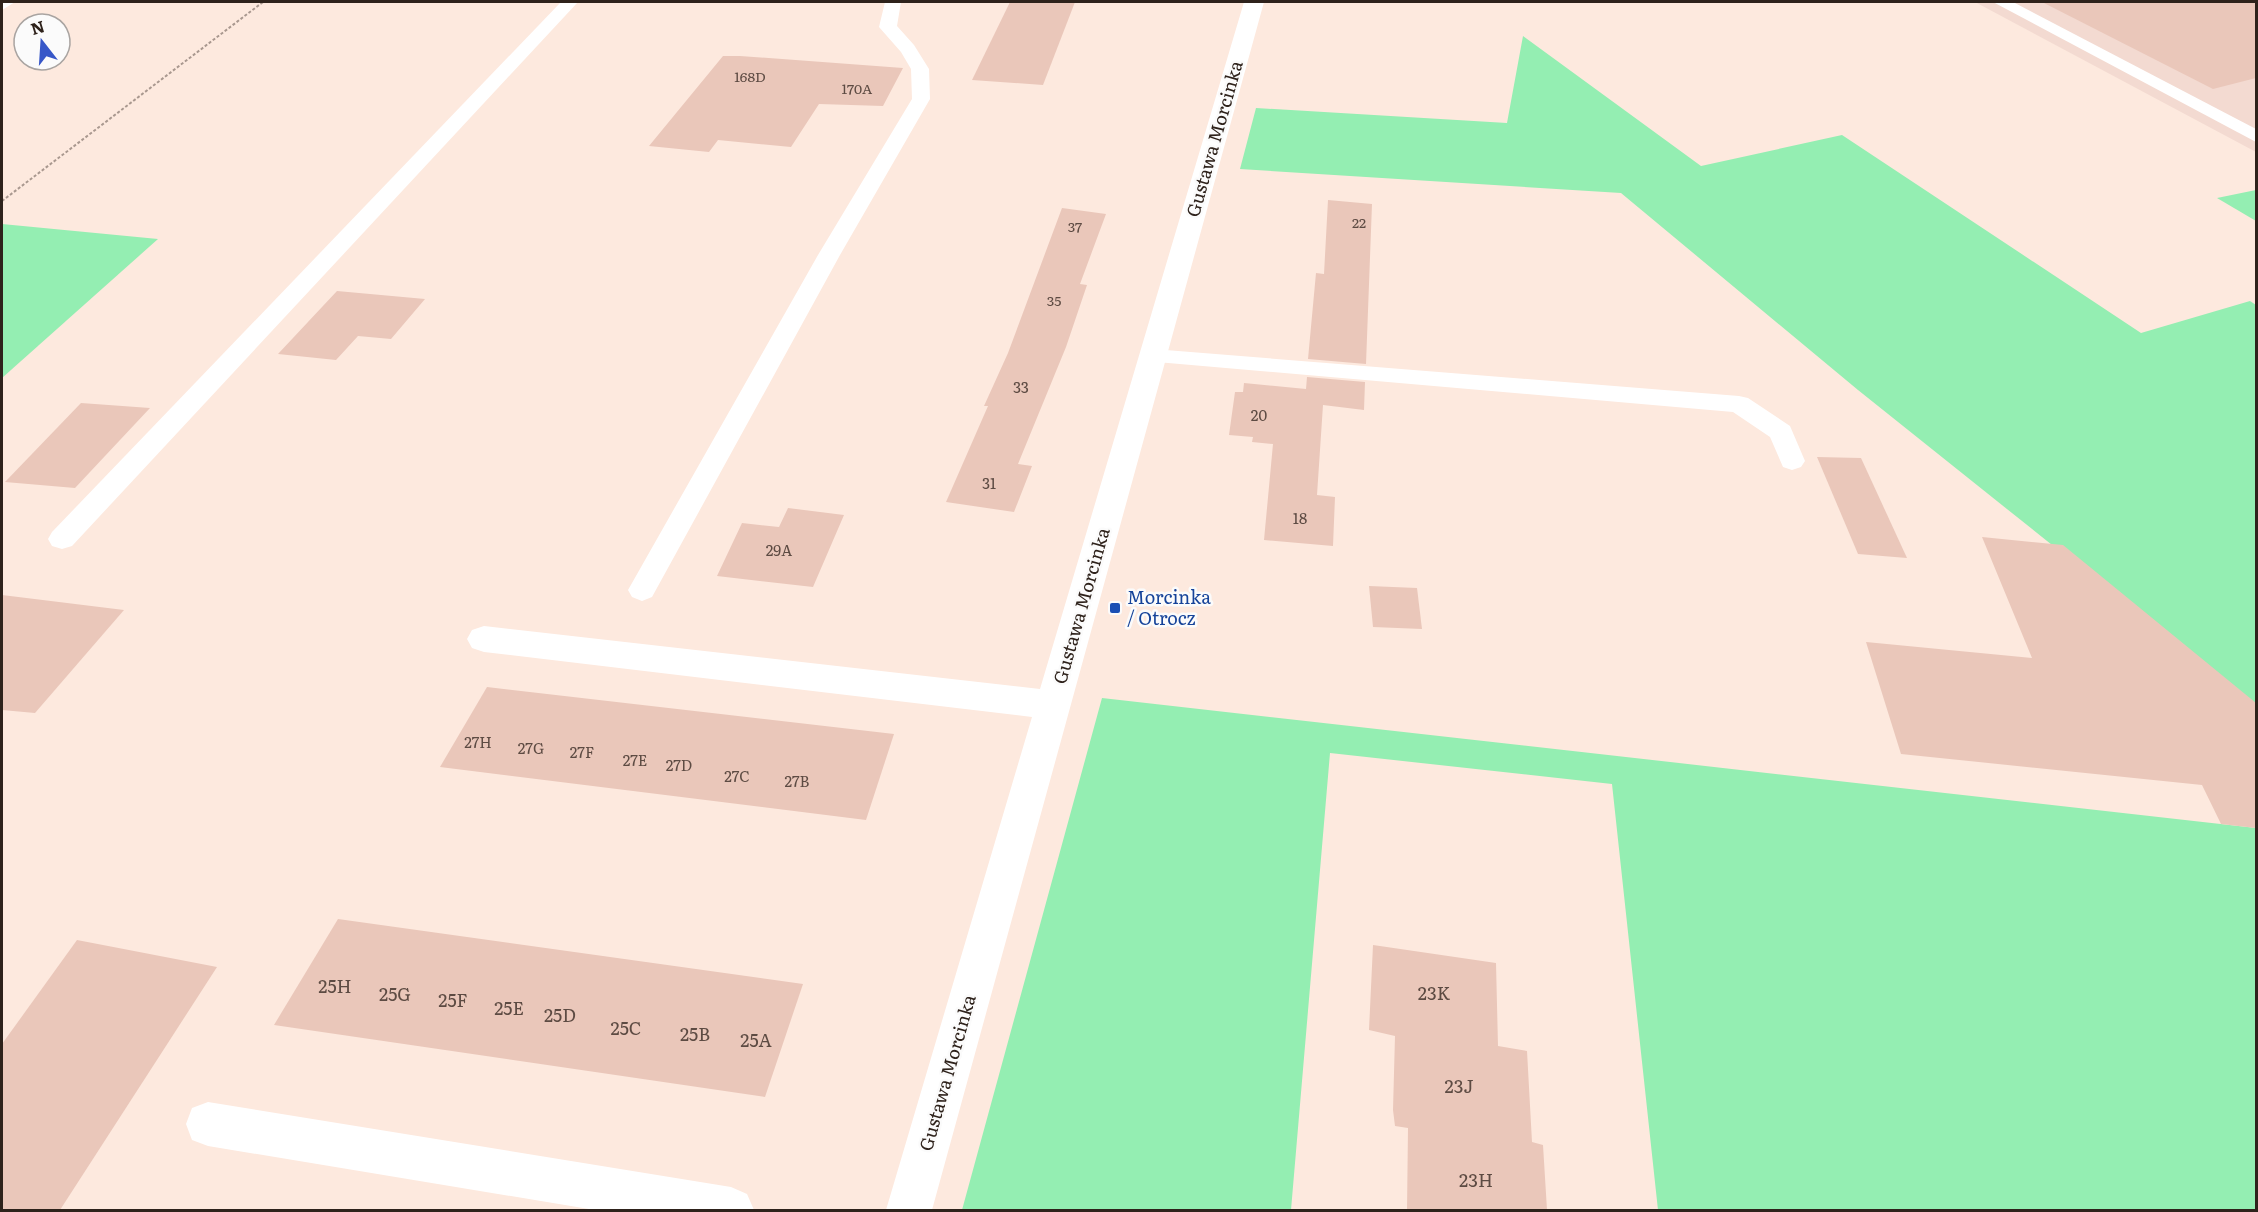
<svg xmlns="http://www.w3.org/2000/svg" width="2258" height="1212" viewBox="0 0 2258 1212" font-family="Literata,serif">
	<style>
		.industrial { fill: #f3dad1 }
		.green { fill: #94eeb2 }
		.building { fill: #eac7ba }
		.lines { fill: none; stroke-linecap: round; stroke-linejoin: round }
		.path { stroke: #a9988f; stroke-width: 2; stroke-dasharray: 3 2; stroke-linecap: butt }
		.service { fill: #fff; fill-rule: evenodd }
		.minor { fill: #fff; fill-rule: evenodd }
		.transit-dot { fill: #1a4fb4; stroke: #fbfbfb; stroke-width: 2 }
		.labels { text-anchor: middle; stroke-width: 5; stroke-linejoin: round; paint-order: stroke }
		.far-number-label { font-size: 14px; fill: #5d4b43 }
		.number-label { font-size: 15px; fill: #5d4b43 }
		.street-label { font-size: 18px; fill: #2e221b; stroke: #fbfbfb }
		.transit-label { font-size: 18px; fill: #164399; stroke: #fbfbfb; text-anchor: start }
		.near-number-label { font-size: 18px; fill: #5d4b43 }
	</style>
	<rect width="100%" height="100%" fill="#fde9de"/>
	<polygon class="industrial" points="1975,2 2116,2 2256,72 2256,152"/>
	<g class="green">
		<polygon points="1523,36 1701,166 1842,135 2141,333 2250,301 2256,305 2256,708 1858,390 1621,193 1240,169 1256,108 1507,123"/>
		<polygon points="2256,190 2256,221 2217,198"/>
		<polygon points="2,224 158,239 2,378"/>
		<polygon points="1102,698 2256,828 2256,1210 1658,1210 1612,784 1330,753 1291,1210 962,1210"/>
	</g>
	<g class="building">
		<polygon points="1010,2 1075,2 1043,85 972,80"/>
		<polygon points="2042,2 2256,2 2256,78 2213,89"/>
		<polygon points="723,56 740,56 903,68 883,106 819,104 791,147 718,140 709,152 649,146"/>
		<polygon points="1328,200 1372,204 1366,364 1308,359 1316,273 1324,274"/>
		<polygon points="1062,208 1106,214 1080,284 1087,285 1066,347 1018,464 1032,466 1014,512 946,502 988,406 984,406 1008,353"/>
		<polygon points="337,291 425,299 391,339 358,336 336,360 278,354"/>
		<polygon points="1307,377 1365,382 1364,410 1323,405 1317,495 1335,497 1333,546 1264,540 1273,444 1252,442 1253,437 1229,435 1235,392 1243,392 1244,383 1306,389"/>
		<polygon points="81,403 150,408 75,488 5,482"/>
		<polygon points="1817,457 1861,458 1907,558 1858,554"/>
		<polygon points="788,508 844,515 813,587 717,576 742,523 779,527"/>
		<polygon points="1982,537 2063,545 2256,703 2256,828 2221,824 2202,785 1901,754 1866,642 2032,658"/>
		<polygon points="1369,586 1417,588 1422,629 1373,627"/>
		<polygon points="2,595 124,610 35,713 2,710"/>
		<polygon points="487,687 894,734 866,820 440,767"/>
		<polygon points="338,919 803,984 765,1097 274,1025"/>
		<polygon points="77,940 217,967 60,1210 2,1210 2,1044"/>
		<polygon points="1373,945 1496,963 1498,1046 1527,1051 1532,1142 1543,1145 1547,1210 1407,1210 1408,1128 1395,1126 1393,1110 1395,1036 1369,1030"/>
	</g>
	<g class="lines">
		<polyline class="path" points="2,201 263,2"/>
		<g class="service">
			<polygon points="2,2 15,2 2,10"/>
			<polygon points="561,2 578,2 72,546 62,549 52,546 48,539 52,532"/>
			<polygon points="885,2 901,2 897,26 914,45 929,69 930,99 840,255 652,597 642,601 632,597 628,590 632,583 818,255 912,99 911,69 901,52 879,27"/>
			<polygon points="1993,2 2013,2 2256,129 2256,142"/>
			<polygon points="1153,349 1739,396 1748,398 1790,426 1805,461 1801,467 1792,470 1783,467 1770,437 1733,412 1145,361 1141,356 1145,351"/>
		</g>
		<g class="minor">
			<polygon points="1244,2 1264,2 932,1210 886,1210 1032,717 484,652 472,648 467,639 472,630 484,626 1040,689"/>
			<polygon points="208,1102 731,1187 747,1194 754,1210 595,1210 208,1146 192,1140 186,1124 192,1108"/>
		</g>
	</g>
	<rect class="transit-dot" x="1109" y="602" width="12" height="12" rx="3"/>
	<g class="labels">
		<g class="far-number-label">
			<text x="750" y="82">168D</text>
			<text x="857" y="94">170A</text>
			<text x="1359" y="228">22</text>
			<text x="1075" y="232">37</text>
			<text x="1054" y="306">35</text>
		</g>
		<g class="number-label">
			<text x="1021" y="393">33</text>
			<text x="1259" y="421">20</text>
			<text x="989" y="489">31</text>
			<text x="1300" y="524">18</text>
			<text x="779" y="556">29A</text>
			<text x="478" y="748">27H</text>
			<text x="531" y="754">27G</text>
			<text x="582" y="758">27F</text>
			<text x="635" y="766">27E</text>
			<text x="679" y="771">27D</text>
			<text x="737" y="782">27C</text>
			<text x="797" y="787">27B</text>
		</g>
		<g class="street-label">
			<text transform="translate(1215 139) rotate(-74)" y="6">Gustawa Morcinka</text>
			<text transform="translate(1082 606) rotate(-74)" y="6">Gustawa Morcinka</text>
			<text transform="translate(948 1073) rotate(-74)" y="6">Gustawa Morcinka</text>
		</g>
		<g class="transit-label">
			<text x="1127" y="604">Morcinka<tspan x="1127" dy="21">/ Otrocz</tspan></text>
		</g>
		<g class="near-number-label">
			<text x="335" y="993">25H</text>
			<text x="1434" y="1000">23K</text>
			<text x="395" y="1001">25G</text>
			<text x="453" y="1007">25F</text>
			<text x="509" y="1015">25E</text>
			<text x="560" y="1022">25D</text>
			<text x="626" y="1035">25C</text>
			<text x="695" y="1041">25B</text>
			<text x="756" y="1047">25A</text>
			<text x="1459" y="1093">23J</text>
			<text x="1476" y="1187">23H</text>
		</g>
	</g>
	<rect width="2258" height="1212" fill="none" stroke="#2e221b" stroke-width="6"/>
	<g transform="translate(42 42) rotate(343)"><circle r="28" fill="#fbfbfb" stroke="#a9a4a1" stroke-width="1.5"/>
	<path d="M0-4.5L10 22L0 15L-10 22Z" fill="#3757c8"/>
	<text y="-9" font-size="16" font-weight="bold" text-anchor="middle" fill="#2e221b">N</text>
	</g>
</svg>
